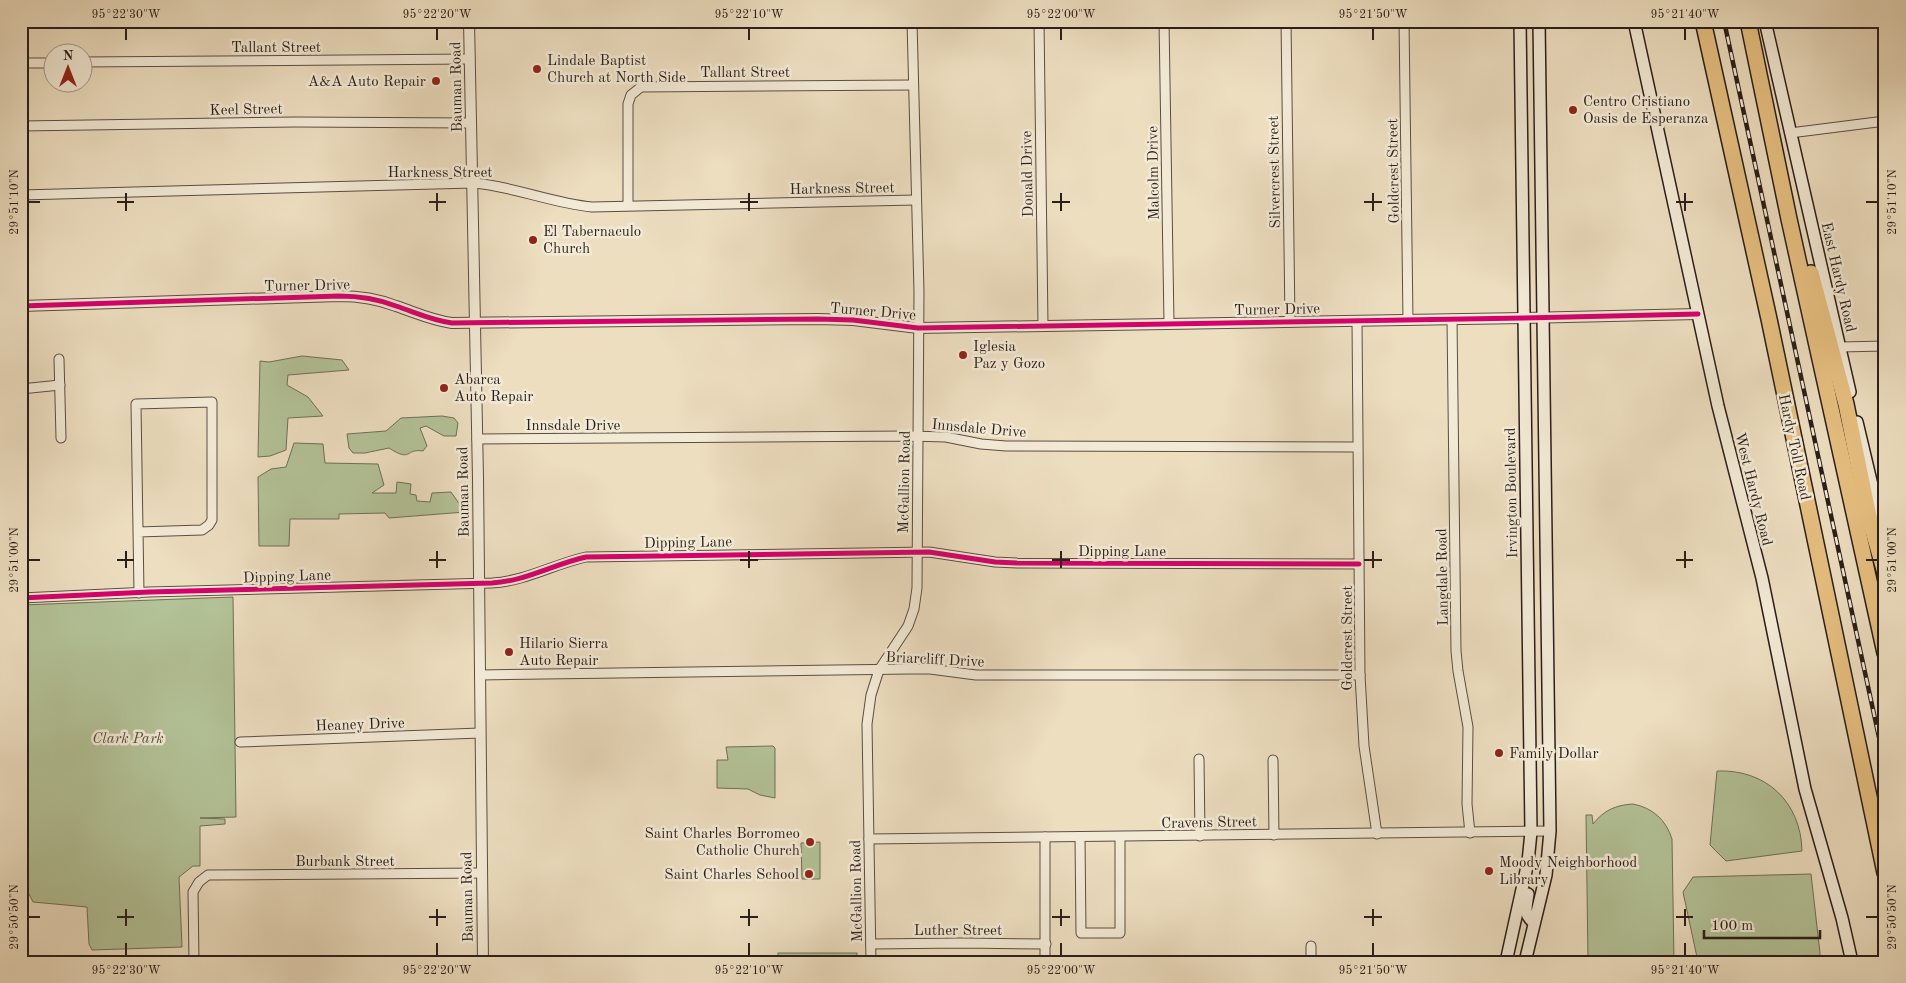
<svg xmlns="http://www.w3.org/2000/svg" width="1906" height="983" viewBox="0 0 1906 983" font-family="'Old Standard TT',serif">
	<style>
		.green { fill: #b3c297; stroke: #6e7058 }
		.lines { fill: none; stroke-linecap: round; stroke-linejoin: round }
		.minor-casing { stroke: #5b4e44; stroke-width: 11 }
		.tertiary-casing { stroke: #5b4e44; stroke-width: 12 }
		.secondary-casing { stroke: #2a1e1a; stroke-width: 14 }
		.motorway-casing { stroke: #2a1e1a; stroke-width: 18 }
		.minor { stroke: #f3ead6; stroke-width: 9 }
		.tertiary { stroke: #f3ead6; stroke-width: 10 }
		.secondary { stroke: #f3ead6; stroke-width: 11 }
		.motorway { stroke: #e6bf80; stroke-width: 15 }
		.rail-casing { stroke: #2a1e1a; stroke-width: 4.5 }
		.rail { stroke: #f3ead6; stroke-width: 2.5; stroke-dasharray: 8; stroke-linecap: butt }
		.cycleway-casing { stroke: #f3ead6; stroke-width: 8 }
		.cycleway { stroke: #d6006c; stroke-width: 5 }
		.ticks { fill: none; stroke: #2a1e1a; stroke-width: 2 }
		.poi-dot { fill: #8f2418; stroke: #f3ead6; stroke-width: 2 }
		.labels { text-anchor: middle; stroke-width: 5; stroke-linejoin: round; paint-order: stroke }
		.street-label { font-size: 15px; fill: #2a1e1a; stroke: #f3ead6 }
		.poi-label { font-size: 15px; fill: #2a1e1a; stroke: #f3ead6; text-anchor: start }
		.park-label { font-size: 15px; font-style: italic; fill: #534f40; stroke: #f3ead6 }
		.neatline { fill: none; stroke: #2a1e1a; stroke-width: 2 }
		.ticks-label { font-size: 12px; text-anchor: middle; fill: #2a1e1a }
	</style>
	<rect width="100%" height="100%" fill="#eddec0"/>
	<filter id="stains"><feTurbulence type="fractalNoise" baseFrequency=".004" numOctaves="4"/><feColorMatrix values="0 0 0 0 .2 0 0 0 0 .09 0 0 0 0 .02 0 0 0 .5 -.17"/></filter>
	<radialGradient id="worn" r=".72"><stop offset=".6" stop-color="#630" stop-opacity="0"/><stop offset="1" stop-color="#630" stop-opacity=".3"/></radialGradient>
	<g class="green">
		<polygon points="302,356 342,360 349,370 288,375 287,385 308,397 323,416 288,418 286,450 270,456 258,457 260,361 269,362"/>
		<path d="M442 416 454 418 458 423 456 436H444L426 426 420 428 427 446 423 451C405 448 412 463 389 448L365 453H353L349 448 347 434 386 431 401 418Z"/>
		<polygon points="294,443 323,444 325,463 378,464 384,485 372,493 396,493 397,482 411,484 410,494 416,495 417,501 430,502 432,493 451,492 465,512 389,518 385,513 339,514 339,519 290,519 289,546 259,546 258,477 271,469 286,467"/>
		<polygon points="233,597 236,817 200,818 225,819 225,824 200,826 200,866 193,866 179,877 182,947 92,950 89,944 87,907 33,902 27,890 21,886 21,605"/>
		<polygon points="773,746 775,748 775,798 760,795 748,789 717,788 717,760 728,760 726,747"/>
		<path d="M1717 771C1766 769 1801 802 1802 851L1726 861 1710 845Z"/>
		<path d="M1633 804C1653 808 1666 820 1672 839L1674 962H1588L1586 815H1592L1593 824C1604 810 1616 805 1633 804Z"/>
		<polygon points="820,842 820,879 802,879 801,843"/>
		<polygon points="1811,874 1820,953 1819,962 1698,962 1683,892 1693,877"/>
		<rect x="778" y="953" width="79" height="9"/>
	</g>
	<g class="lines">
		<defs>
			<g id="minor">
				<polyline points="1039,21 1043,326"/>
				<polyline points="1164,21 1169,323"/>
				<polyline points="1286,21 1290,322"/>
				<polyline points="1404,21 1408,320"/>
				<polyline points="82,62 470,59"/>
				<polyline points="21,63 52,63"/>
				<polyline points="21,126 296,122 471,123"/>
				<polyline points="1790,133 1885,121"/>
				<path d="M21 195 473 183C513 186 551 203 592 207L916 200"/>
				<polyline points="628,205 628,104 631,95 641,87 913,85"/>
				<polyline points="1452,319 1456,651 1458,671 1468,727 1467,804 1470,833"/>
				<polyline points="1357,321 1360,675 1364,746 1377,834"/>
				<polyline points="1840,347 1885,346"/>
				<polyline points="59,359 61,438"/>
				<polyline points="21,389 60,385"/>
				<polyline points="477,439 909,436 946,437 981,444 1006,446 1357,447"/>
				<polyline points="138,532 202,530 209,525 212,520 212,402 136,404 139,593"/>
				<path d="M21 598 149 592 492 583C526 581 554 564 586 557L929 552 995 562 1017 563 1359 564"/>
				<polyline points="480,675 910,669 930,669 976,675 1360,675"/>
				<polyline points="240,742 480,733"/>
				<polyline points="1199,759 1200,836"/>
				<polyline points="1273,760 1274,835"/>
				<polyline points="1045,837 1045,962"/>
				<polyline points="1080,837 1081,933 1120,933 1120,837"/>
				<polyline points="869,839 1550,831"/>
				<polyline points="871,944 962,943 1046,944"/>
				<polyline points="194,962 193,892 199,882 208,875 482,873"/>
				<polyline points="871,962 867,724 871,695 879,670 908,626 914,609 917,588 919,292 912,21"/>
				<polyline points="1311,962 1311,946"/>
			</g>
			<g id="tertiary">
				<polyline points="469,21 478,478 483,962"/>
				<path d="M21 306 339 296C359 296 378 299 396 306 417 313 431 320 452 323L818 319 853 320 918 328 1523 318 1698 314"/>
			</g>
			<g id="secondary">
				<polyline points="1634,21 1718,406 1762,578 1805,789 1842,918 1852,962"/>
				<polyline points="1765,21 1850,392"/>
				<polyline points="1857,422 1885,540"/>
				<path d="M1528 894C1526 908 1523 913 1534 923"/>
				<polyline points="1506,962 1528,862 1531,832 1520,21"/>
				<polyline points="1525,962 1546,875 1550,831 1539,21"/>
			</g>
			<g id="motorway">
				<polyline points="1703,21 1769,319 1885,873"/>
				<polyline points="1748,21 1789,219 1885,653"/>
				<polyline points="1811,273 1846,404 1869,517 1885,573"/>
			</g>
		</defs>
		<use href="#minor" class="minor-casing"/>
		<use href="#tertiary" class="tertiary-casing"/>
		<use href="#secondary" class="secondary-casing"/>
		<use href="#motorway" class="motorway-casing"/>
		<use href="#minor" class="minor"/>
		<use href="#tertiary" class="tertiary"/>
		<use href="#secondary" class="secondary"/>
		<use href="#motorway" class="motorway"/>
		<defs>
			<polyline id="rail" points="1724,21 1885,765"/>
		</defs>
		<use href="#rail" class="rail-casing"/>
		<use href="#rail" class="rail"/>
		<defs>
			<g id="cycleway">
				<path d="M21 306 339 296C359 296 378 299 396 306 417 313 431 320 452 323L818 319 853 320 918 328 1523 318 1698 314"/>
				<path d="M21 598 149 592 492 583C526 581 554 564 586 557L929 552 995 562 1017 563 1359 564"/>
			</g>
		</defs>
		<use href="#cycleway" class="cycleway-casing"/>
		<use href="#cycleway" class="cycleway"/>
	</g>
	<path class="ticks" d="M126 28V40M437 28V40M749 28V40M1061 28V40M1373 28V40M1685 28V40M126 193V211M437 193V211M749 193V211M1061 193V211M1373 193V211M1685 193V211M28 202H40M117 202H134M429 202H446M740 202H758M1052 202H1070M1364 202H1382M1676 202H1693M1866 202H1878M126 551V568M437 551V568M749 551V568M1061 551V568M1373 551V568M1685 551V568M28 560H40M117 560H134M429 560H446M740 560H758M1052 560H1070M1364 560H1382M1676 560H1693M1866 560H1878M126 909V926M437 909V926M749 909V926M1061 909V926M1373 909V926M1685 909V926M28 917H40M117 917H134M429 917H446M740 917H758M1052 917H1070M1364 917H1382M1676 917H1693M1866 917H1878M126 943V956M437 943V956M749 943V956M1061 943V956M1373 943V956M1685 943V956"/>
	<g class="poi-dot">
		<circle cx="537" cy="69" r="5"/>
		<circle cx="436" cy="81" r="5"/>
		<circle cx="1573" cy="110" r="5"/>
		<circle cx="533" cy="240" r="5"/>
		<circle cx="963" cy="355" r="5"/>
		<circle cx="444" cy="388" r="5"/>
		<circle cx="509" cy="652" r="5"/>
		<circle cx="1499" cy="753" r="5"/>
		<circle cx="810" cy="842" r="5"/>
		<circle cx="1489" cy="871" r="5"/>
		<circle cx="809" cy="874" r="5"/>
	</g>
	<g class="labels">
		<g class="street-label">
			<text x="276" y="52">Tallant Street</text>
			<text x="745" y="77">Tallant Street</text>
			<text transform="translate(456 87) rotate(-91)" y="5">Bauman Road</text>
			<text transform="translate(246 109) rotate(-1)" y="5">Keel Street</text>
			<text transform="translate(1393 171) rotate(-91)" y="5">Goldcrest Street</text>
			<text x="440" y="177">Harkness Street</text>
			<text transform="translate(1274 172) rotate(-91)" y="5">Silvercrest Street</text>
			<text transform="translate(1153 173) rotate(-91)" y="5">Malcolm Drive</text>
			<text transform="translate(1027 174) rotate(-91)" y="5">Donald Drive</text>
			<text transform="translate(842 188) rotate(-1)" y="5">Harkness Street</text>
			<text transform="translate(1839 277) rotate(77)" y="5">East Hardy Road</text>
			<text transform="translate(307 285) rotate(-1)" y="5">Turner Drive</text>
			<text transform="translate(1277 309) rotate(-1)" y="5">Turner Drive</text>
			<text transform="translate(873 311) rotate(5)" y="5">Turner Drive</text>
			<text x="573" y="430">Innsdale Drive</text>
			<text transform="translate(979 428) rotate(5)" y="5">Innsdale Drive</text>
			<text transform="translate(1795 447) rotate(78)" y="5">Hardy Toll Road</text>
			<text transform="translate(904 482) rotate(-89)" y="5">McGallion Road</text>
			<text transform="translate(1754 489) rotate(76)" y="5">West Hardy Road</text>
			<text transform="translate(463 492) rotate(-91)" y="5">Bauman Road</text>
			<text transform="translate(1511 493) rotate(-91)" y="5">Irvington Boulevard</text>
			<text transform="translate(688 542) rotate(-1)" y="5">Dipping Lane</text>
			<text x="1122" y="556">Dipping Lane</text>
			<text transform="translate(287 576) rotate(-2)" y="5">Dipping Lane</text>
			<text transform="translate(1442 577) rotate(-91)" y="5">Langdale Road</text>
			<text transform="translate(1347 638) rotate(-90)" y="5">Goldcrest Street</text>
			<text transform="translate(935 659) rotate(3)" y="5">Briarcliff Drive</text>
			<text transform="translate(360 724) rotate(-2)" y="5">Heaney Drive</text>
			<text transform="translate(1209 822) rotate(-1)" y="5">Cravens Street</text>
			<text x="345" y="866">Burbank Street</text>
			<text transform="translate(856 891) rotate(-91)" y="5">McGallion Road</text>
			<text transform="translate(467 897) rotate(-91)" y="5">Bauman Road</text>
			<text x="958" y="935">Luther Street</text>
		</g>
		<g class="poi-label">
			<text x="547" y="65">Lindale Baptist<tspan x="547" dy="17">Church at North Side</tspan></text>
			<text x="426" y="86" text-anchor="end">A&amp;A Auto Repair</text>
			<text x="1583" y="106">Centro Cristiano<tspan x="1583" dy="17">Oasis de Esperanza</tspan></text>
			<text x="543" y="236">El Tabernaculo<tspan x="543" dy="17">Church</tspan></text>
			<text x="973" y="351">Iglesia<tspan x="973" dy="17">Paz y Gozo</tspan></text>
			<text x="454" y="384">Abarca<tspan x="454" dy="17">Auto Repair</tspan></text>
			<text x="519" y="648">Hilario Sierra<tspan x="519" dy="17">Auto Repair</tspan></text>
			<text x="1509" y="758">Family Dollar</text>
			<text x="800" y="838" text-anchor="end">Saint Charles Borromeo<tspan x="800" dy="17">Catholic Church</tspan></text>
			<text x="1499" y="867">Moody Neighborhood<tspan x="1499" dy="17">Library</tspan></text>
			<text x="799" y="879" text-anchor="end">Saint Charles School</text>
		</g>
		<g class="park-label">
			<text x="128" y="743">Clark Park</text>
		</g>
	</g>
	<rect width="1906" height="983" fill="none" stroke="#eddec0" stroke-width="55"/>
	<g transform="translate(68 68)"><circle r="24" fill="#f3ead6" stroke="#a3988b"/>
	<path d="M0-4L9 19L0 12L-9 19Z" fill="#8f2418"/>
	<text y="-8" font-size="14" font-weight="bold" text-anchor="middle" fill="#2a1e1a">N</text>
	</g>
	<path d="M1704 930v8h116v-8" fill="none" stroke="#2a1e1a" stroke-width="2.5"/>
	<text x="1711" y="930" font-size="15" fill="#2a1e1a" stroke="#f3ead6" stroke-width="4" paint-order="stroke">100 m</text>
	<rect x="28" y="28" width="1850" height="928" class="neatline"/>
	<g class="ticks-label">
		<text x="126" y="18">95°22'30"W</text>
		<text x="437" y="18">95°22'20"W</text>
		<text x="749" y="18">95°22'10"W</text>
		<text x="1061" y="18">95°22'00"W</text>
		<text x="1373" y="18">95°21'50"W</text>
		<text x="1685" y="18">95°21'40"W</text>
		<text transform="translate(14 202) rotate(-90)" y="4">29°51'10"N</text>
		<text transform="translate(1892 202) rotate(-90)" y="4">29°51'10"N</text>
		<text transform="translate(14 560) rotate(-90)" y="4">29°51'00"N</text>
		<text transform="translate(1892 560) rotate(-90)" y="4">29°51'00"N</text>
		<text transform="translate(14 917) rotate(-90)" y="4">29°50'50"N</text>
		<text transform="translate(1892 917) rotate(-90)" y="4">29°50'50"N</text>
		<text x="126" y="974">95°22'30"W</text>
		<text x="437" y="974">95°22'20"W</text>
		<text x="749" y="974">95°22'10"W</text>
		<text x="1061" y="974">95°22'00"W</text>
		<text x="1373" y="974">95°21'50"W</text>
		<text x="1685" y="974">95°21'40"W</text>
	</g>
	<rect width="100%" height="100%" filter="url(#stains)"/>
	<rect width="100%" height="100%" fill="url(#worn)"/>
</svg>
